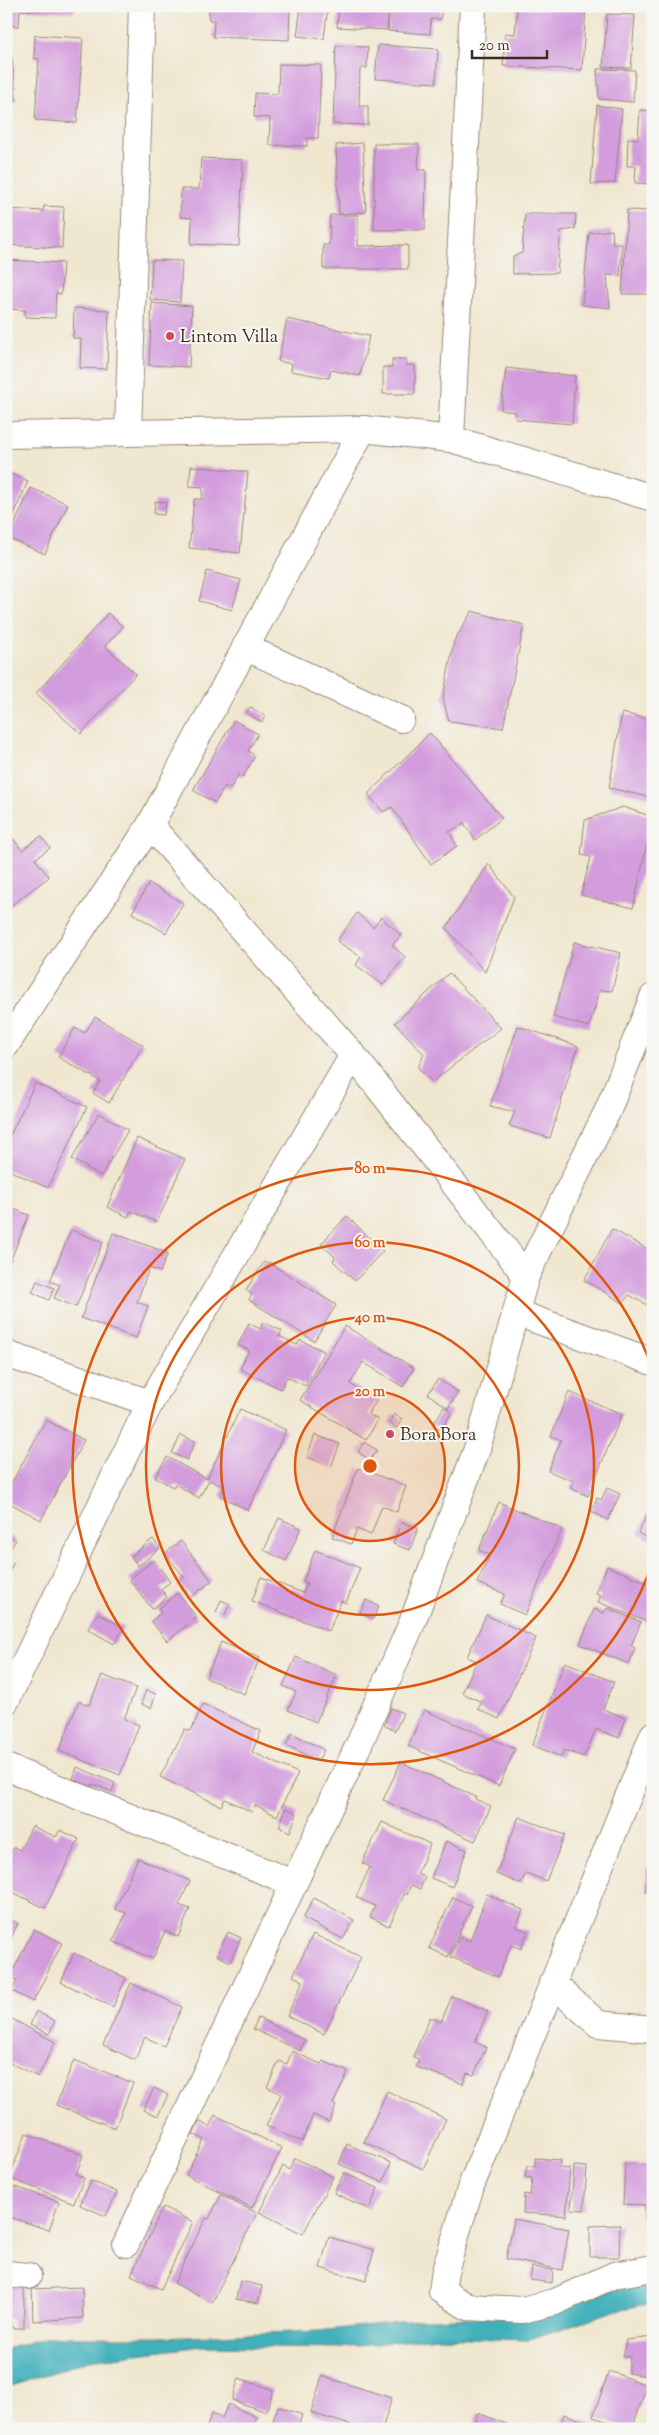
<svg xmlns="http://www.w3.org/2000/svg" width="659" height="2435" viewBox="0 0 659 2435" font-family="'Sorts Mill Goudy',serif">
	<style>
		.water { fill: #40b0bb; stroke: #3e6d6c }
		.building { fill: #d39cdd }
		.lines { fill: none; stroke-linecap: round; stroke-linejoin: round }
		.minor-casing { stroke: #968877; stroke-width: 28 }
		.minor { stroke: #fff; stroke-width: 26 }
		.ring { fill: none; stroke: #df570d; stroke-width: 2.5 }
		.poi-dot { fill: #d1495b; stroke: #f6f6f2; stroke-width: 2 }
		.labels { text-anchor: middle; stroke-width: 4; stroke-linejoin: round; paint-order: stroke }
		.poi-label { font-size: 18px; fill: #3b2a1e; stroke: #f6f6f2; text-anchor: start }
		.centre { fill: #df570d; stroke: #f6f6f2; stroke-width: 2.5 }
		.ring-label { font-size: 15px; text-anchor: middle; font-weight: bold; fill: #df570d; stroke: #f6f6f2; stroke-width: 4; stroke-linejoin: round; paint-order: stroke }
	</style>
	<rect width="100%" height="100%" fill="#f6f6f2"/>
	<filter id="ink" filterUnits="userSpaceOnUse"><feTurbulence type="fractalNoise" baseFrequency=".02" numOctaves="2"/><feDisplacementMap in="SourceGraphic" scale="10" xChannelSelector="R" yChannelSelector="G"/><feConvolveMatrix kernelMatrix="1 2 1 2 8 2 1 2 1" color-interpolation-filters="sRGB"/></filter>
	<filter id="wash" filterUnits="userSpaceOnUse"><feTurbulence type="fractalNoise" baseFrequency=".0096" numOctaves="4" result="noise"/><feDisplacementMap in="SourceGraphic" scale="20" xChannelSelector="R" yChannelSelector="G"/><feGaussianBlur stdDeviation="1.12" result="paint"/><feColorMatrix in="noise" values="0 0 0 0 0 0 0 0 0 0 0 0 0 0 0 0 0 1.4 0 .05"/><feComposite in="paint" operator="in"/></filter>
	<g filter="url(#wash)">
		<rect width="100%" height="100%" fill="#f0e7d0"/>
		<polygon class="water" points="653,2277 653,2303 617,2310 527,2340 437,2337 340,2348 204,2346 89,2360 6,2388 6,2349 48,2337 160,2337 318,2331 427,2319 528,2315"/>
		<g id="blocks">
			<g class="building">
				<polygon points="6,6 74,6 74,12 20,10 19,26 6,26"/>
				<polygon points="209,6 290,6 289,40 213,37 214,20 209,20"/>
				<polygon points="301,6 328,6 324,39 297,36"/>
				<polygon points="339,6 388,6 387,30 337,27"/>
				<polygon points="390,6 441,6 441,19 431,19 430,34 388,31"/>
				<polygon points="517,6 586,6 582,70 503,66 505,33 515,34"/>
				<polygon points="607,14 635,15 631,68 603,67"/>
				<polygon points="35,35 83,38 77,123 35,120 39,59 34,58"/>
				<polygon points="378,45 438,49 436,83 375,79"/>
				<polygon points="336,46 368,47 367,68 360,68 359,106 368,106 368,125 333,124"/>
				<polygon points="12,57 16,101 6,102 6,58"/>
				<polygon points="279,64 321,65 318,138 307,138 307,146 269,145 270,118 254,117 255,93 278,94"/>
				<polygon points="597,69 635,70 633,102 599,99"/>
				<polygon points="597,105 622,109 615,183 591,184"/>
				<polygon points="640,110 653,111 653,184 635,183 636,166 627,166 628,138 638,139"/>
				<polygon points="363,143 366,212 339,214 336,145"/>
				<polygon points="374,144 419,144 418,170 426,170 425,230 374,230"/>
				<polygon points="201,158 243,160 239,246 191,244 192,218 180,217 181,189 199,189"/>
				<polygon points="6,205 9,205 8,209 43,211 44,206 64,207 62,248 6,245"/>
				<polygon points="627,210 653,211 653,294 622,294"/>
				<polygon points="525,214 576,214 575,229 561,231 557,273 513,274 513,256 522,253"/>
				<polygon points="330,215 358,215 358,246 408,245 408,269 323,269 323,245 329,245"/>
				<polygon points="612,230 613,244 622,244 620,276 607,275 610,308 582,305 589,233"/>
				<polygon points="6,260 63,263 61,294 56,293 55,318 25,317 25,310 6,309"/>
				<polygon points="152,260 182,261 180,302 150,300"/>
				<polygon points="152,303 192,306 189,367 149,365"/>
				<polygon points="74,308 109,310 107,369 80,368 81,339 73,338"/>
				<polygon points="287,319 369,336 360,376 331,370 329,378 291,371 292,364 278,361"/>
				<polygon points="392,359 406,359 406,365 415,365 415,394 383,394 383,367 392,367"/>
				<polygon points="506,368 575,376 572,424 516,419 515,412 501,410"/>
				<polygon points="191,466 248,472 240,553 189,548 194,499 202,499 203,487 189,486"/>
				<polygon points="6,472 28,481 6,533"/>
				<polygon points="31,488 68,504 45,554 8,538"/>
				<polygon points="155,501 166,502 164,515 154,514"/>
				<polygon points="207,571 241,580 232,610 199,601"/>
				<polygon points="472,611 524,625 503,728 449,721 443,698 454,641"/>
				<polygon points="108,613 123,627 105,646 136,674 81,734 36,693"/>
				<polygon points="250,707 265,716 262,722 246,713"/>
				<polygon points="622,713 653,720 653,798 609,788"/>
				<polygon points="234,720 258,734 248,751 255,756 243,777 239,774 230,789 225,786 215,803 193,790"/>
				<polygon points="430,733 502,818 475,840 464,823 449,832 457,846 431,864 392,807 383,812 368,794"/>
				<polygon points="623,807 653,817 633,908 581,895 591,857 581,855 585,820"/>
				<polygon points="6,829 22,850 41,836 50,848 35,859 49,877 9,907 6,903"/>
				<polygon points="489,864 514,897 485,972 446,928"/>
				<polygon points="149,883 183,903 166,933 132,913"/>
				<polygon points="357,913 373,927 381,917 401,935 392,945 405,957 383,985 356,965 361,957 337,941"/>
				<polygon points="574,942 621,953 612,991 600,990 589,1027 553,1017"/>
				<polygon points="449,973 501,1028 432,1082 418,1068 424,1054 395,1023"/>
				<polygon points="95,1017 143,1045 109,1103 93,1093 100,1081 58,1057 75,1028 85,1033"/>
				<polygon points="518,1026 578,1046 550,1138 509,1126 515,1112 490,1106"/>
				<polygon points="35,1083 87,1107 48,1188 6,1169 6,1144"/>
				<polygon points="99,1113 128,1130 101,1176 72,1159"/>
				<polygon points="137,1138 185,1159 157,1222 131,1211 128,1217 107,1207"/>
				<polygon points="6,1206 29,1215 6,1271"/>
				<polygon points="347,1216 383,1251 355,1281 333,1261 335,1257 321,1244"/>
				<polygon points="612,1229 653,1252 653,1308 629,1295 623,1303 584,1280"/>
				<polygon points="71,1230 103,1242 76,1307 54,1298 60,1285 50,1281"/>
				<polygon points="113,1233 168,1253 160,1272 149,1268 137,1302 148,1306 136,1338 81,1318"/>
				<polygon points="264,1262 267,1264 268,1262 336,1305 314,1341 249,1300 252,1294 246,1290"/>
				<polygon points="37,1281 54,1288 49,1300 32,1292"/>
				<polygon points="263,1322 282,1331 279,1336 297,1345 300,1340 324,1351 306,1386 287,1377 281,1389 240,1369 249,1350 238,1345 249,1323 260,1329"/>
				<polygon points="345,1326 414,1368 403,1387 363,1362 350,1384 377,1400 368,1414 378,1420 366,1440 300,1400"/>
				<polygon points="438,1379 458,1392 448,1408 428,1394"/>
				<polygon points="569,1392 622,1414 588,1496 570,1488 574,1481 548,1471 561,1440 551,1436"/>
				<polygon points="444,1407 452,1412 441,1430 433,1425"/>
				<polygon points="240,1409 286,1430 248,1510 220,1496 224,1487 209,1480 199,1498 175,1484 173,1487 155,1477 167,1457 207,1479"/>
				<polygon points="394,1414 402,1419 397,1428 389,1423"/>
				<polygon points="46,1420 84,1440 41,1520 6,1501 6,1493"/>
				<polygon points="181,1435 195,1441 187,1460 172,1453"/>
				<polygon points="315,1435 340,1444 331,1467 307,1457"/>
				<polygon points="364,1442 377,1450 370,1460 358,1452"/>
				<polygon points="358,1468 406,1486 397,1512 382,1506 371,1535 357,1529 351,1544 332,1537"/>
				<polygon points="607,1488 620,1494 608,1520 591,1511 597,1498 601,1500"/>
				<polygon points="499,1502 562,1529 525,1615 500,1604 505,1594 477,1583 490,1555 479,1550"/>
				<polygon points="653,1502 653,1541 638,1533"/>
				<polygon points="279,1518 301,1528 286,1561 264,1550"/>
				<polygon points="401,1522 418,1528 410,1550 393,1544"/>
				<polygon points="6,1534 16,1540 6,1555"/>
				<polygon points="153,1539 160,1548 138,1566 131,1556"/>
				<polygon points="181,1541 212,1581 191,1597 178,1581 184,1577 165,1553"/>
				<polygon points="315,1550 360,1568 346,1603 341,1601 329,1631 252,1601 261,1577 303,1593 307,1583 303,1582"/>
				<polygon points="6,1559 14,1563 6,1576"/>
				<polygon points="154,1560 170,1582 161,1589 167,1597 152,1609 129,1579"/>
				<polygon points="607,1566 653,1585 653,1616 650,1623 598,1602 601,1595 596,1593"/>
				<polygon points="178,1593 197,1618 167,1641 151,1621 161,1613 158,1609"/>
				<polygon points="221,1600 230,1604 225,1615 216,1612"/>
				<polygon points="366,1600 379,1606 373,1619 360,1613"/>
				<polygon points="607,1608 641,1622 631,1646 635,1648 629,1664 580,1644 594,1609 604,1613"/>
				<polygon points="98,1613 124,1628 114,1644 88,1629"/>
				<polygon points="486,1615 536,1638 499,1719 478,1709 482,1702 462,1693 477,1661 467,1657"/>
				<polygon points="221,1642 260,1658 244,1694 206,1678"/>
				<polygon points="296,1657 337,1675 316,1722 288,1710 296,1692 283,1686"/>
				<polygon points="565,1662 614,1682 603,1709 626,1718 619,1738 596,1729 584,1757 564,1750 561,1757 532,1745"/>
				<polygon points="102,1675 136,1688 124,1719 139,1725 120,1775 59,1751 79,1701 89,1705"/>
				<polygon points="146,1690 156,1694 151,1708 141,1704"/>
				<polygon points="203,1704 261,1731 252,1752 298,1773 277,1816 255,1805 252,1812 225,1799 221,1806 160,1777 185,1729 191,1731"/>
				<polygon points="391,1708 403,1713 395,1731 384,1725"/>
				<polygon points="424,1710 515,1749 499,1786 408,1746"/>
				<polygon points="292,1733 324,1750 318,1761 286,1745"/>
				<polygon points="401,1762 476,1797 475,1799 491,1806 475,1841 383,1800"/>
				<polygon points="77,1767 115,1783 112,1792 93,1784 91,1787 73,1779"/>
				<polygon points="286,1808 297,1813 290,1832 279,1827"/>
				<polygon points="519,1817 565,1835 546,1881 526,1873 521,1884 496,1874"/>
				<polygon points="382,1822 430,1844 417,1874 425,1877 420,1889 411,1885 407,1895 405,1893 389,1926 370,1917 375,1906 356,1897 370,1867 362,1863"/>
				<polygon points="32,1826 56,1837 60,1830 79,1839 45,1908 6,1889 6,1862 14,1847 20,1850"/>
				<polygon points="446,1841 467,1850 452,1887 431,1878"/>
				<polygon points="138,1858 190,1881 179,1905 190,1909 178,1937 165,1931 153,1959 113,1941 126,1913 115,1909"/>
				<polygon points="647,1867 653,1868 653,1892 646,1892"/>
				<polygon points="487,1894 523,1910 516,1927 528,1931 521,1949 511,1945 498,1977 451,1957 459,1937 470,1941"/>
				<polygon points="453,1897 472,1906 448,1957 429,1948"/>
				<polygon points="314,1898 354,1920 343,1939 303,1918"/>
				<polygon points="6,1918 18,1923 6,1950"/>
				<polygon points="34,1929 62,1943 33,2002 12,1991 17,1980 10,1977"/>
				<polygon points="228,1932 241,1938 230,1962 217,1955"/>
				<polygon points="313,1934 361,1957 324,2034 287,2016 303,1981 293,1976"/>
				<polygon points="74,1953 126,1978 113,2007 61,1982"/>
				<polygon points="131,1983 182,2007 164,2046 145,2037 135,2060 103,2045"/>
				<polygon points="452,1996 488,2011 475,2042 486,2047 474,2075 467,2073 463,2084 416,2067 419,2059 413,2057 430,2017 441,2022"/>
				<polygon points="36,2011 55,2021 49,2034 30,2025"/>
				<polygon points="258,2018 305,2040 300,2051 253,2029"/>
				<polygon points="12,2019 55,2042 38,2077 6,2061 6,2030"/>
				<polygon points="292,2051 321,2064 323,2061 348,2072 333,2104 336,2106 329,2122 313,2115 302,2142 266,2126 281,2094 267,2087 279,2061 287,2064"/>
				<polygon points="74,2060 133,2083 115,2128 56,2105"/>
				<polygon points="154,2088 168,2095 158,2116 143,2110"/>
				<polygon points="387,2091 446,2119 423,2169 364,2142"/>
				<polygon points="215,2115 282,2148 252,2208 186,2175 204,2139 193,2134 199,2121 209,2127"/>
				<polygon points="26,2133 83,2155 76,2174 84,2178 74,2203 9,2178"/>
				<polygon points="347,2144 391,2163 383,2182 339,2164"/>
				<polygon points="295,2158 333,2177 303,2234 259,2212 283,2166 289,2170"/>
				<polygon points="535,2158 561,2160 560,2168 570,2169 566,2216 523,2213 524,2194 530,2195 532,2178 525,2177 527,2166 535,2166"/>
				<polygon points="625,2164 653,2165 653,2219 645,2219 645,2205 623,2204"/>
				<polygon points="574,2166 587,2167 584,2210 571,2209"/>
				<polygon points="344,2173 378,2188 369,2209 334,2193"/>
				<polygon points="91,2181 117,2192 106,2216 80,2205"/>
				<polygon points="13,2186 59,2202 49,2230 6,2216 6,2206"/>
				<polygon points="221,2195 257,2213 212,2303 174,2283 206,2218 209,2219"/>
				<polygon points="163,2207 193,2222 161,2289 131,2275"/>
				<polygon points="514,2219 569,2229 562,2270 506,2259"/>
				<polygon points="620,2225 619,2257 590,2257 590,2226"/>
				<polygon points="329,2237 374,2250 366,2281 320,2268"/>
				<polygon points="532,2267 553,2270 552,2283 530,2280"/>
				<polygon points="6,2277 24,2285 24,2328 12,2328 11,2318 6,2318"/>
				<polygon points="240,2281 262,2286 258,2303 236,2299"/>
				<polygon points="82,2287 83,2318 33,2321 32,2289"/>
				<polygon points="653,2337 647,2376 628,2373 630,2357 623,2356 626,2340"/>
				<polygon points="609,2371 647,2385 632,2429 593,2417"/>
				<polygon points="322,2376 392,2398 382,2429 364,2429 311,2413"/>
				<polygon points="239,2378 273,2390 266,2412 232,2400"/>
				<polygon points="228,2404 256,2417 250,2429 206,2429 212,2413 222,2418"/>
				<polygon points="278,2406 302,2415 299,2424 311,2429 270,2429"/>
				<polygon points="478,2413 509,2425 508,2429 460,2429 462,2424 472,2427"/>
				<polygon points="564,2414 603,2428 603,2429 559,2429"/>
			</g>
		</g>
	</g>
	<g filter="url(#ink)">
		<use href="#blocks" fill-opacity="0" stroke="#968877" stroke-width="1"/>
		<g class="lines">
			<defs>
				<g id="minor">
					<polyline points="128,432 142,6"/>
					<polyline points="6,435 363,429 451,439 653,498"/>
					<polyline points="451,439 473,6"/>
					<polyline points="245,647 401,719"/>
					<polyline points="150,825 353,1055 526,1276"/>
					<polyline points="6,1045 150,825 363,429"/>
					<polyline points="517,1313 653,1362"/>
					<polyline points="6,1354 150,1403"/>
					<polyline points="6,1701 150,1403 353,1055"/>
					<polyline points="653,1735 471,2186 445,2271 442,2291 468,2307 522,2310 555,2302 614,2275 653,2268"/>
					<polyline points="6,1767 293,1883"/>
					<polyline points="552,1983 598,2024 653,2029"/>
					<polyline points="126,2244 360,1742 412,1623 477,1449 526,1276 608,1110 653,997"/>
					<polyline points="6,2274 28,2276"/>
				</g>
			</defs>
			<use href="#minor" class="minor-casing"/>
			<use href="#minor" class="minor"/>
		</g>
	</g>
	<circle cx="370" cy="1466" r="75" fill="#df570d" fill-opacity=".12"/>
	<g class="ring">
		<circle cx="370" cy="1466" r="75"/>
		<circle cx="370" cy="1466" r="149"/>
		<circle cx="370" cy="1466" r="224"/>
		<path d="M653 1561A298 298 0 1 1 653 1371"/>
	</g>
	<g class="poi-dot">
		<circle cx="170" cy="336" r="5"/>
		<circle cx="390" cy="1434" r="5"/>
	</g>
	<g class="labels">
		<g class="poi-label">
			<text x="180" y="342">Lintom Villa</text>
			<text x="400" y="1440">Bora Bora</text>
		</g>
	</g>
	<circle cx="370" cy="1466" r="8" class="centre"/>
	<g class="ring-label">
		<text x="370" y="1173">80 m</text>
		<text x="370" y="1247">60 m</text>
		<text x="370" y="1322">40 m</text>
		<text x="370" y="1396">20 m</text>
	</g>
	<rect width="659" height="2435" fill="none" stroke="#f6f6f2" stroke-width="25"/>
	<path d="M472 50v8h75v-8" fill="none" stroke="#3b2a1e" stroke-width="2.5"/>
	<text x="479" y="50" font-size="15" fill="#3b2a1e" stroke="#f6f6f2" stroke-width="4" paint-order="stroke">20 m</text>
</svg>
